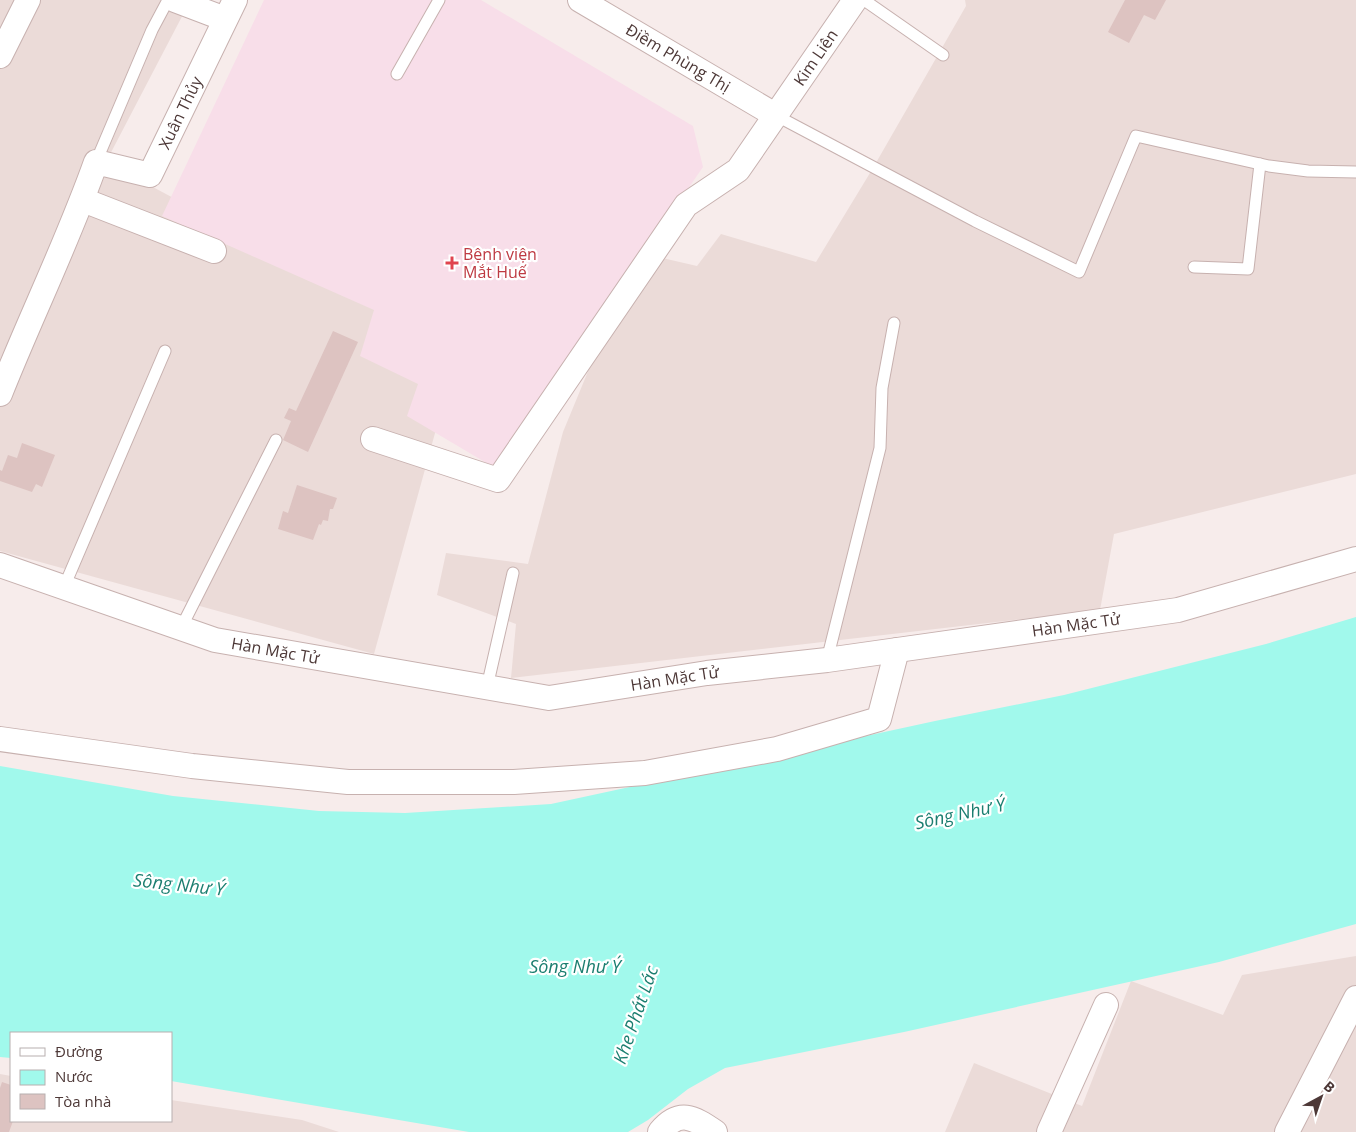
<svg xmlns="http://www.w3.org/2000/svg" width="1356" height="1132" viewBox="0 0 1356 1132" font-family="'Open Sans',sans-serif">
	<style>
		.residential { fill: #ebdbd8 }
		.medical { fill: #f8dee9 }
		.water { fill: #a1f9ec }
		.building { fill: #ddc3c1 }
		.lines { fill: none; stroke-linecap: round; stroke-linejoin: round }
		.lane-casing { stroke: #c7b1af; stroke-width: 13 }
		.street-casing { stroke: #c7b1af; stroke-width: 26 }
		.lane { stroke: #fff; stroke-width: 11 }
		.street { stroke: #fff; stroke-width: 24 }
		.health-dot { fill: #e0444e; stroke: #fff; stroke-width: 2 }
		.labels { text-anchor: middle; stroke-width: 4.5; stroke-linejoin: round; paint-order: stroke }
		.street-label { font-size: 16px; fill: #4d3837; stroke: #fff }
		.health-label { font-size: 16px; fill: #be3a42; stroke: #fff; text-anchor: start }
		.water-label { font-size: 18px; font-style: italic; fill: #1b7e70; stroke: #fff }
	</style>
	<rect width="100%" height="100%" fill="#f7eceb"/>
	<g class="residential">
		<polygon points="0,0 184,0 189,3 106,162 224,225 461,339 374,654 0,551"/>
		<polygon points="965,0 1356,0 1356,474 1114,534 1100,610 511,678 516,624 437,595 446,553 528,564 563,432 629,272 658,257 697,266 721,234 816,262 873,168 966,6"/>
		<polygon points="1356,956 1356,1132 945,1132 974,1063 1082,1106 1131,981 1223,1015 1242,975"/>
		<polygon points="0,1074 11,1076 11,1121 171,1121 171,1100 302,1120 339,1132 0,1132"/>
	</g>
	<polygon class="medical" points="264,0 481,0 693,126 703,167 495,468 407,416 418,384 360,356 374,310 162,216"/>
	<polygon class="water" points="1356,617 1356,924 1219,962 904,1032 725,1068 688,1089 648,1120 628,1132 469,1132 171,1081 171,1033 11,1033 11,1058 0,1057 0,766 173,796 319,811 405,813 551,804 935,721 1064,695 1266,644"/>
	<g class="building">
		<polygon points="1125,0 1166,0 1155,20 1144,15 1129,43 1108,32"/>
		<polygon points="333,331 358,342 308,452 283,440 291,421 284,418 289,408 296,411"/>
		<polygon points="22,443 55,455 42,487 36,484 32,492 0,481 0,470 2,471 8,455 17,458"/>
		<polygon points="297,485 337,498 333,509 330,509 328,521 323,520 321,525 319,524 313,540 278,529 283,511 288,513"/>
		<polygon points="2,1082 11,1085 11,1121 13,1121 9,1132 0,1132 0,1088"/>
	</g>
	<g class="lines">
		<defs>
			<g id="lane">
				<polyline points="864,0 943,55"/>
				<polyline points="397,74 439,0"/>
				<polyline points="775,115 975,221 1079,272 1136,136 1269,166 1308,171 1356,172"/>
				<polyline points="96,162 152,30 168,0"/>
				<polyline points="1194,267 1248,269 1260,164"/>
				<polyline points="64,587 165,351"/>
				<polyline points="181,628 276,440"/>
				<polyline points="827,660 880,448 882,388 894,323"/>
				<polyline points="487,687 513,573"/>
			</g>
			<g id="street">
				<polyline points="175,0 225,19"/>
				<path id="s1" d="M580 0 775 115"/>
				<polyline points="0,56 28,0"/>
				<polyline points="83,200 214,251"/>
				<path id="s2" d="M0 394C31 316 68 241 96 162L150 175 235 0"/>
				<path id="s3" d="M373 439 498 480 686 205 738 170 855 0"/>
				<path id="s4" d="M0 565 215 640 549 698 707 673 827 660 1178 610 1356 559"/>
				<polyline points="0,739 192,766 348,782 514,782 645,773 777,749 879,719 897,650"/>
				<path d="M660 1132C679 1109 693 1117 715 1132"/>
				<polyline points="1049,1132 1106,1005"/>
				<polyline points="1287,1132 1356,998"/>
			</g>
		</defs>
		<use href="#lane" class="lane-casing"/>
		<use href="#street" class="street-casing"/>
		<use href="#lane" class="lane"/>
		<use href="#street" class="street"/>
	</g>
	<path class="health-dot" d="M449.5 255.5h5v5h5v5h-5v5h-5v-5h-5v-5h5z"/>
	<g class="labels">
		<g class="street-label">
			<text dy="6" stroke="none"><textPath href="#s1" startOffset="114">Điềm Phùng Thị</textPath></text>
			<text dy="6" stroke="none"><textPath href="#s3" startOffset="664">Kim Liên</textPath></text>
			<text dy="6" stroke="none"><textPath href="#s2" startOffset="376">Xuân Thủy</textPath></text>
			<text dy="6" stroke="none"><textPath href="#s4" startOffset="1099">Hàn Mặc Tử</textPath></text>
			<text dy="6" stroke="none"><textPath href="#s4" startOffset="289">Hàn Mặc Tử</textPath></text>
			<text dy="6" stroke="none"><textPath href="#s4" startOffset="694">Hàn Mặc Tử</textPath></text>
		</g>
		<g class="health-label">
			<text x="463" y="260">Bệnh viện<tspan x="463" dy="18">Mắt Huế</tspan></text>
		</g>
		<g class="water-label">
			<text transform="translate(960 814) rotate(-12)" y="6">Sông Như Ý</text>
			<text transform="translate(179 885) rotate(6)" y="6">Sông Như Ý</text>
			<text x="575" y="973">Sông Như Ý</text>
			<text transform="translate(636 1015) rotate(-71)" y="6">Khe Phát Lác</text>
		</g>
	</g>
	<rect x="10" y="1032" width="162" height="90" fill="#ffffff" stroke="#b8afaf"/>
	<rect x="20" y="1048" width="25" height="8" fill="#ffffff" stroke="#b8afaf"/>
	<text x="55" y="1057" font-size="15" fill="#4d3837">Đường</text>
	<rect x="20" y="1070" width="25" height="15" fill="#a1f9ec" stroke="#b8afaf"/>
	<text x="55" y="1082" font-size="15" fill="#4d3837">Nước</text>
	<rect x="20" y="1094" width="25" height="15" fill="#ddc3c1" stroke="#b8afaf"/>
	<text x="55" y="1107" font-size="15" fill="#4d3837">Tòa nhà</text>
	<g transform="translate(1321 1097) rotate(40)" stroke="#ffffff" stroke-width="4" paint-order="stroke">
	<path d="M0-4L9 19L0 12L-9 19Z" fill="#4d3837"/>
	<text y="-8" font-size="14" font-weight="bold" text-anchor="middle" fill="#4d3837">B</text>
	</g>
</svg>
